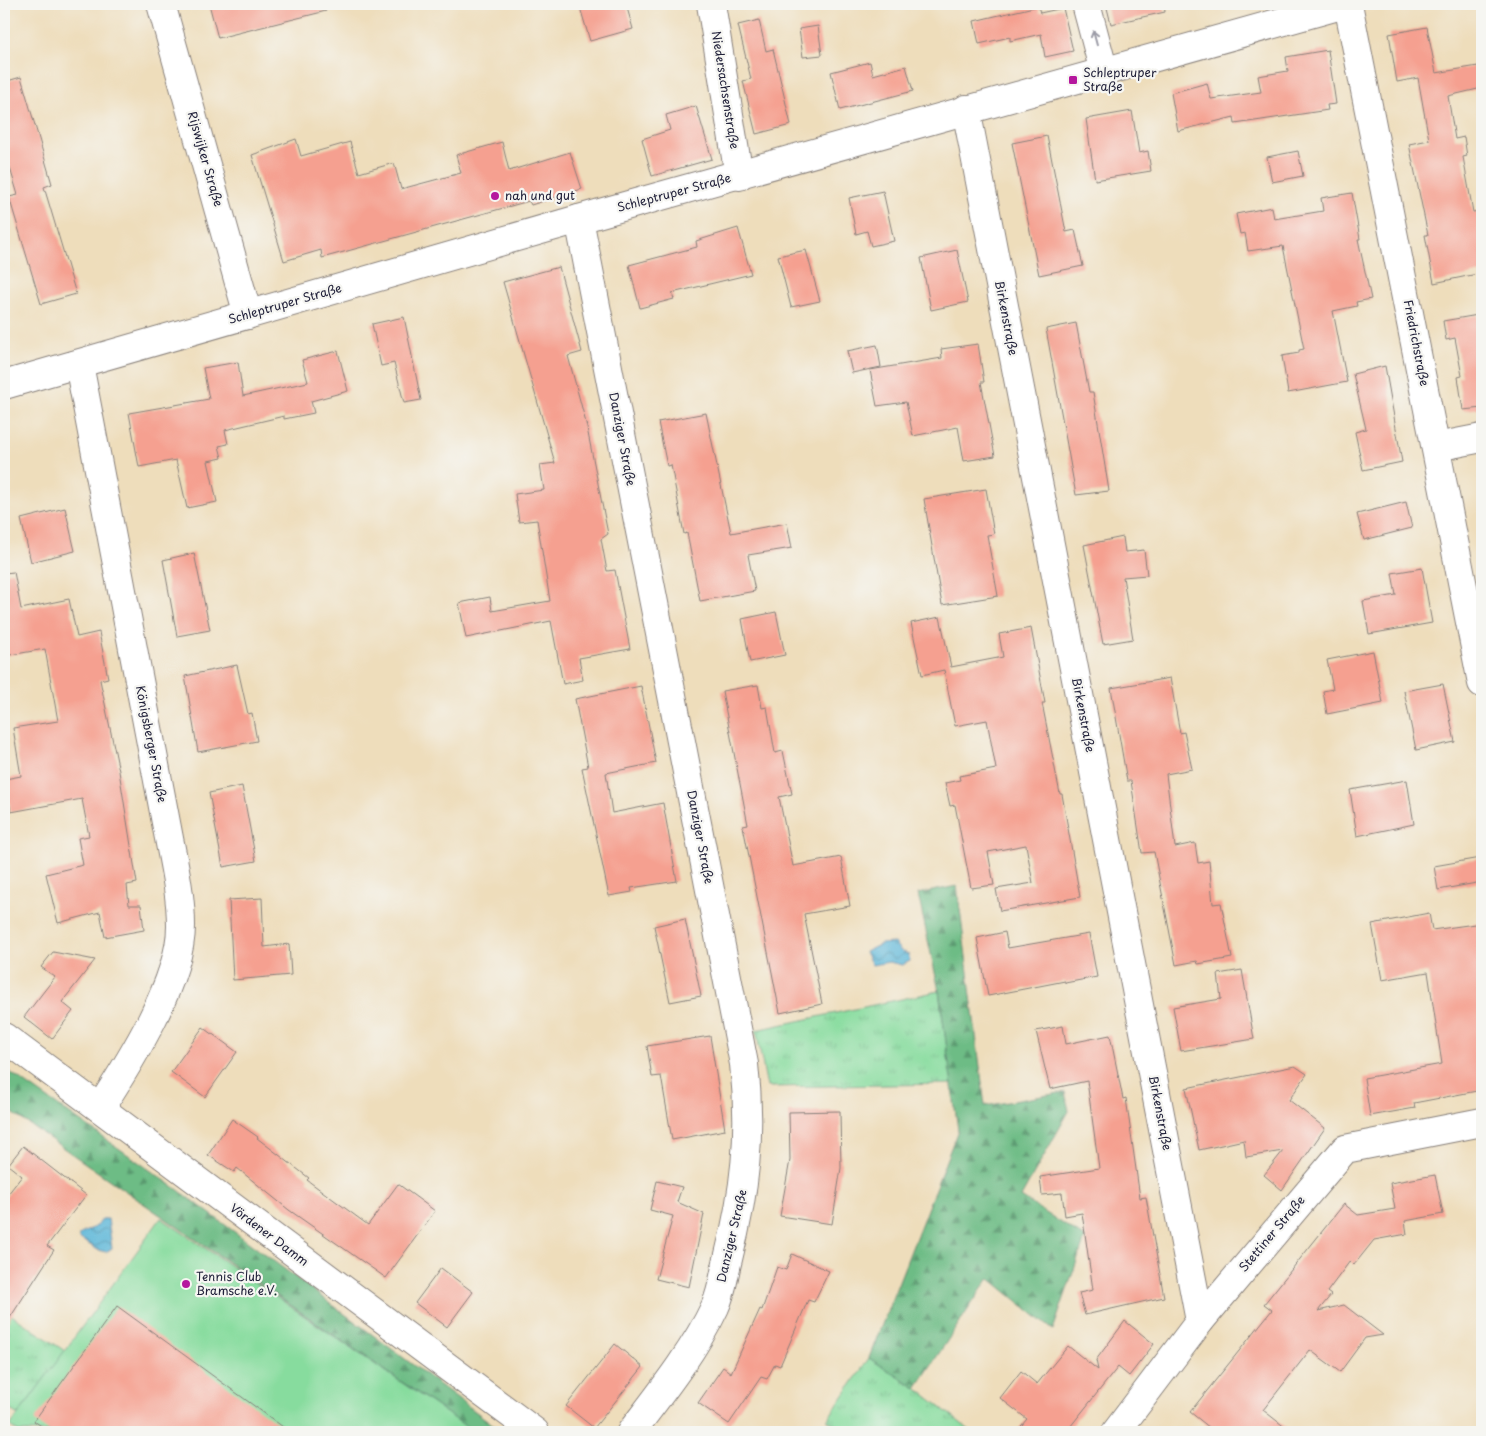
<svg xmlns="http://www.w3.org/2000/svg" width="1486" height="1436" viewBox="0 0 1486 1436" font-family="'Playpen Sans',sans-serif">
	<style>
		.grass { fill: url(#grass-tufts); stroke: #547f6c }
		.forest { fill: url(#forest-firs); stroke: #486f60 }
		.garden { fill: #87dc9e; stroke: #547f6c }
		.water { fill: url(#water-waves); stroke: #3e6c8a }
		.building { fill: #f5a090 }
		.lines { fill: none; stroke-linecap: round; stroke-linejoin: round }
		.minor-casing { stroke: #88807b; stroke-width: 30 }
		.minor { stroke: #fff; stroke-width: 28 }
		.oneway { stroke: #9c9ca7 }
		.poi-dot { fill: #b5179e; stroke: #f6f6f2; stroke-width: 2 }
		.labels { text-anchor: middle; stroke-width: 4.5; stroke-linejoin: round; paint-order: stroke }
		.poi-label { font-size: 12px; fill: #22223b; stroke: #f6f6f2; text-anchor: start }
		.street-label { font-size: 12px; fill: #22223b; stroke: #f6f6f2 }
	</style>
	<defs>
		<pattern id="grass-tufts" width="24" height="20" patternUnits="userSpaceOnUse" patternTransform="scale(1.25)"><rect width="24" height="20" fill="#87dc9e"/><path d="M3 7l-1-3M5 7V3M7 7l1-3M15 17l-1-3M17 17v-4M19 17l1-3" fill="none" stroke="#74bc89"/></pattern>
		<pattern id="forest-firs" width="22" height="20" patternUnits="userSpaceOnUse" patternTransform="scale(1.25)"><rect width="22" height="20" fill="#6dbc85"/><path d="M5 1l3.5 6h-7zM16 11l3.5 6h-7z" fill="#59986e"/></pattern>
		<pattern id="water-waves" width="16" height="10" patternUnits="userSpaceOnUse" patternTransform="scale(1.25)"><rect width="16" height="10" fill="#5ab6d8"/><path d="M0 5q4-4 8 0t8 0" fill="none" stroke="#4a94b0"/></pattern>
	</defs>
	<rect width="100%" height="100%" fill="#f6f6f2"/>
	<filter id="ink" filterUnits="userSpaceOnUse"><feTurbulence type="fractalNoise" baseFrequency=".02" numOctaves="2"/><feDisplacementMap in="SourceGraphic" scale="10" xChannelSelector="R" yChannelSelector="G"/><feConvolveMatrix kernelMatrix="1 2 1 2 8 2 1 2 1" color-interpolation-filters="sRGB"/></filter>
	<filter id="wash" filterUnits="userSpaceOnUse"><feTurbulence type="fractalNoise" baseFrequency=".0096" numOctaves="4" result="noise"/><feDisplacementMap in="SourceGraphic" scale="20" xChannelSelector="R" yChannelSelector="G"/><feGaussianBlur stdDeviation="1.12" result="paint"/><feColorMatrix in="noise" values="0 0 0 0 0 0 0 0 0 0 0 0 0 0 0 0 0 1.4 0 .05"/><feComposite in="paint" operator="in"/></filter>
	<g filter="url(#wash)">
		<rect width="100%" height="100%" fill="#edb"/>
		<g class="grass">
			<polygon points="939,991 952,1084 767,1087 756,1030"/>
			<polygon points="4,1310 65,1351 18,1415 4,1406"/>
			<polygon points="869,1358 916,1388 972,1432 849,1432 827,1420"/>
		</g>
		<g class="forest">
			<polygon points="957,886 985,1106 1065,1092 1069,1111 1021,1197 1085,1238 1053,1330 989,1278 916,1388 869,1358 958,1130 939,991 918,894"/>
			<polygon points="4,1068 177,1189 503,1432 474,1432 4,1107"/>
		</g>
		<polygon class="garden" points="161,1218 474,1432 18,1432 10,1426"/>
		<g class="water">
			<polygon points="894,943 901,951 908,954 910,961 902,965 889,962 872,965 865,952 881,944"/>
			<polygon points="102,1219 108,1219 112,1248 106,1252 98,1250 79,1238 79,1235 98,1225"/>
		</g>
		<g id="blocks">
			<g class="building">
				<polygon points="209,4 325,4 326,11 218,38"/>
				<polygon points="579,4 626,4 633,29 590,41"/>
				<polygon points="1106,4 1164,4 1165,12 1111,24"/>
				<polygon points="1038,6 1040,13 1063,8 1073,51 1045,57 1041,34 1010,41 1010,37 979,44 974,21"/>
				<polygon points="759,20 766,51 773,49 791,125 756,134 743,81 751,79 738,25"/>
				<polygon points="818,26 822,55 803,57 799,29"/>
				<polygon points="1427,27 1436,73 1478,66 1482,88 1448,96 1455,139 1464,137 1467,156 1463,157 1473,212 1479,211 1482,227 1482,273 1434,283 1425,235 1428,235 1409,144 1429,140 1418,78 1397,82 1389,34"/>
				<polygon points="1328,50 1336,104 1327,105 1328,110 1235,124 1234,117 1178,131 1171,93 1207,83 1211,99 1261,92 1258,76 1288,71 1286,57"/>
				<polygon points="870,62 873,75 906,66 913,91 840,110 831,72"/>
				<polygon points="21,77 52,184 44,187 76,294 41,304 9,197 18,195 4,148 4,82"/>
				<polygon points="696,106 712,159 652,176 642,139 670,130 666,115"/>
				<polygon points="1132,111 1139,153 1148,151 1151,171 1095,180 1086,119"/>
				<polygon points="1047,136 1066,232 1075,230 1083,266 1039,275 1012,143"/>
				<polygon points="296,139 301,156 350,142 359,173 394,163 401,189 461,173 456,155 502,142 509,171 570,152 582,189 531,205 529,201 322,258 321,250 284,261 252,155"/>
				<polygon points="1298,151 1303,176 1272,182 1267,157"/>
				<polygon points="883,191 894,241 871,246 867,231 856,234 849,198"/>
				<polygon points="1352,193 1360,239 1358,239 1371,299 1356,302 1357,306 1333,311 1347,382 1288,393 1282,356 1299,353 1299,350 1304,349 1283,246 1248,251 1245,233 1240,234 1236,214 1272,207 1274,219 1323,211 1321,198"/>
				<polygon points="738,228 751,274 672,293 674,299 640,308 629,265 697,247 696,241"/>
				<polygon points="806,250 820,301 791,307 778,256"/>
				<polygon points="957,250 968,302 931,310 921,258"/>
				<polygon points="559,267 582,352 568,356 586,423 608,534 601,539 607,571 615,570 630,649 579,658 583,680 563,684 551,621 466,638 459,603 490,597 492,611 550,601 537,520 519,522 515,494 544,490 540,465 555,463 503,282"/>
				<polygon points="1478,315 1482,340 1482,408 1463,410 1458,377 1462,376 1455,338 1446,340 1443,321"/>
				<polygon points="404,317 421,400 404,403 394,363 381,366 372,324"/>
				<polygon points="1076,323 1089,392 1093,392 1109,491 1076,495 1046,329"/>
				<polygon points="978,344 984,382 981,382 995,456 964,461 958,427 913,436 906,402 877,406 870,370 942,358 941,349"/>
				<polygon points="877,345 881,367 852,373 847,351"/>
				<polygon points="338,351 348,391 311,401 314,413 284,419 284,416 225,430 228,444 219,446 222,458 208,461 217,502 187,508 176,460 139,467 129,413 209,399 203,368 238,362 243,396 308,382 302,360"/>
				<polygon points="1385,366 1402,462 1363,470 1355,432 1366,429 1353,374"/>
				<polygon points="706,413 731,533 787,523 792,548 748,555 755,591 700,601 687,533 684,534 671,465 667,466 658,422"/>
				<polygon points="986,489 994,534 987,535 998,596 942,605 924,499"/>
				<polygon points="1406,502 1412,528 1364,540 1357,514"/>
				<polygon points="65,508 75,551 31,562 21,519"/>
				<polygon points="1123,537 1125,552 1144,550 1147,575 1123,577 1133,639 1103,644 1084,545"/>
				<polygon points="194,553 210,630 177,636 163,560"/>
				<polygon points="1422,568 1432,623 1369,634 1363,601 1396,595 1392,573"/>
				<polygon points="14,572 21,609 69,599 77,637 99,632 108,678 100,680 119,771 137,883 127,885 129,905 141,905 144,930 105,937 100,912 58,923 46,874 83,865 78,838 89,836 82,799 11,812 5,779 21,776 13,728 58,721 45,649 4,656 4,573"/>
				<polygon points="776,612 785,655 750,662 742,619"/>
				<polygon points="940,617 951,667 1003,657 999,634 1031,628 1045,703 1042,703 1060,794 1062,794 1080,897 1000,911 996,889 1033,883 1026,845 988,852 994,885 971,888 955,805 950,806 945,783 960,780 959,776 996,769 987,720 955,726 944,670 922,675 911,623"/>
				<polygon points="1373,651 1383,703 1327,714 1323,691 1333,689 1327,660"/>
				<polygon points="237,665 248,714 252,713 257,741 198,752 185,676"/>
				<polygon points="1170,678 1180,733 1184,732 1192,769 1166,774 1175,847 1195,843 1198,863 1209,861 1213,904 1221,903 1232,958 1198,964 1197,961 1176,965 1154,852 1142,853 1131,781 1127,781 1111,688"/>
				<polygon points="1443,684 1455,742 1416,750 1404,691"/>
				<polygon points="758,685 762,708 767,707 775,753 783,751 792,794 779,797 793,866 841,857 850,906 804,914 822,1004 780,1013 743,826 748,825 722,691"/>
				<polygon points="641,686 656,763 606,773 612,813 663,803 677,881 631,888 632,892 609,896 582,768 588,767 575,699"/>
				<polygon points="1407,780 1414,824 1357,836 1350,790"/>
				<polygon points="242,786 256,861 223,867 209,793"/>
				<polygon points="1480,858 1482,882 1438,890 1434,866"/>
				<polygon points="262,898 264,947 289,944 291,975 233,980 229,900"/>
				<polygon points="1429,913 1432,930 1482,923 1482,1090 1414,1103 1415,1108 1370,1116 1364,1078 1442,1064 1428,972 1382,980 1372,924"/>
				<polygon points="685,919 701,996 670,1002 654,926"/>
				<polygon points="1005,932 1008,948 1089,934 1097,977 1065,983 1065,981 988,996 977,938"/>
				<polygon points="53,952 95,960 62,1002 73,1011 52,1039 24,1017 55,977 41,967"/>
				<polygon points="1242,970 1254,1039 1181,1051 1173,1007 1221,999 1218,974"/>
				<polygon points="1063,1026 1066,1044 1110,1035 1123,1099 1126,1098 1140,1198 1146,1197 1164,1297 1085,1315 1079,1293 1093,1290 1082,1213 1065,1216 1062,1193 1042,1195 1040,1177 1099,1168 1087,1081 1050,1089 1036,1031"/>
				<polygon points="203,1027 237,1052 205,1097 171,1072"/>
				<polygon points="710,1036 725,1130 672,1140 661,1076 652,1077 647,1046"/>
				<polygon points="1295,1066 1307,1074 1289,1100 1325,1128 1282,1190 1264,1175 1283,1151 1246,1157 1244,1140 1199,1150 1186,1088"/>
				<polygon points="840,1111 841,1168 832,1224 780,1216 790,1160 789,1112"/>
				<polygon points="232,1119 258,1137 257,1138 309,1178 307,1180 368,1225 398,1184 435,1211 386,1278 289,1210 237,1168 234,1172 208,1155"/>
				<polygon points="23,1146 86,1195 47,1246 54,1250 4,1327 4,1199 22,1176 8,1165"/>
				<polygon points="1435,1175 1443,1214 1405,1221 1407,1234 1374,1240 1354,1265 1350,1261 1327,1292 1331,1295 1318,1311 1344,1305 1383,1335 1365,1338 1340,1372 1310,1350 1263,1410 1291,1432 1215,1432 1190,1412 1272,1310 1264,1304 1344,1204 1358,1215 1395,1209 1390,1183"/>
				<polygon points="657,1181 682,1187 677,1202 704,1214 689,1287 656,1279 673,1216 650,1210"/>
				<polygon points="792,1254 829,1271 814,1302 808,1300 780,1366 775,1364 767,1379 761,1377 729,1424 698,1403 723,1367 731,1373 760,1309 762,1310 777,1267 786,1270"/>
				<polygon points="441,1268 473,1292 447,1327 415,1303"/>
				<polygon points="117,1306 290,1432 50,1432 34,1421"/>
				<polygon points="1125,1321 1154,1344 1129,1376 1118,1367 1066,1432 1016,1432 1027,1419 1000,1398 1021,1371 1037,1384 1068,1346 1098,1370 1096,1360"/>
				<polygon points="615,1344 643,1367 594,1428 566,1406"/>
			</g>
		</g>
	</g>
	<g filter="url(#ink)">
		<use href="#blocks" fill-opacity="0" stroke="#88807b" stroke-width="1"/>
		<g class="lines">
			<defs>
				<g id="minor">
					<polyline points="161,4 248,315"/>
					<polyline points="711,4 739,176"/>
					<polyline points="1086,4 1104,72"/>
					<polyline points="1348,4 1482,683"/>
					<polyline points="966,109 1200,1321"/>
					<path d="M579 219 744 1064C752 1133 745 1192 728 1259 724 1274 722 1292 715 1307 695 1350 660 1394 631 1432"/>
					<path d="M79 364 167 828C173 860 181 893 181 926 181 981 130 1062 100 1108"/>
					<polyline points="4,385 579,219 1345,4"/>
					<polyline points="1436,447 1482,438"/>
					<polyline points="4,1037 535,1432"/>
					<polyline points="1116,1432 1200,1321 1345,1149 1482,1122"/>
				</g>
			</defs>
			<use href="#minor" class="minor-casing"/>
			<use href="#minor" class="minor"/>
		</g>
		<defs><path id="oneway-shaft" d="M-6 0H5M1.5-3L5.5 0L1.5 3" fill="none" stroke-width="1.6" stroke-linecap="round" stroke-linejoin="round" transform="scale(1.25)"/></defs>
		<use class="oneway" href="#oneway-shaft" transform="translate(1095 38) rotate(-105)"/>
	</g>
	<g class="poi-dot">
		<rect x="1068" y="75" width="10" height="10" rx="2.5"/>
		<circle cx="495" cy="196" r="5"/>
		<circle cx="186" cy="1284" r="5"/>
	</g>
	<g class="labels">
		<g class="poi-label">
			<text x="1083" y="77">Schleptruper<tspan x="1083" dy="14">Straße</tspan></text>
			<text x="505" y="200">nah und gut</text>
			<text x="196" y="1281">Tennis Club<tspan x="196" dy="14">Bramsche e.V.</tspan></text>
		</g>
		<g class="street-label">
			<text transform="translate(725 90) rotate(81)" y="4">Niedersachsenstraße</text>
			<text transform="translate(205 159) rotate(74)" y="4">Rijswijker Straße</text>
			<text transform="translate(674 193) rotate(-15)" y="4">Schleptruper Straße</text>
			<text transform="translate(285 304) rotate(-16)" y="4">Schleptruper Straße</text>
			<text transform="translate(1006 318) rotate(79)" y="4">Birkenstraße</text>
			<text transform="translate(1416 343) rotate(79)" y="4">Friedrichstraße</text>
			<text transform="translate(622 439) rotate(79)" y="4">Danziger Straße</text>
			<text transform="translate(1083 715) rotate(79)" y="4">Birkenstraße</text>
			<text transform="translate(151 744) rotate(79)" y="4">Königsberger Straße</text>
			<text transform="translate(700 837) rotate(79)" y="4">Danziger Straße</text>
			<text transform="translate(1160 1113) rotate(79)" y="4">Birkenstraße</text>
			<text transform="translate(1272 1234) rotate(-50)" y="4">Stettiner Straße</text>
			<text transform="translate(269 1235) rotate(37)" y="4">Vördener Damm</text>
			<text transform="translate(732 1236) rotate(-77)" y="4">Danziger Straße</text>
		</g>
	</g>
	<rect width="1486" height="1436" fill="none" stroke="#f6f6f2" stroke-width="20"/>
</svg>
